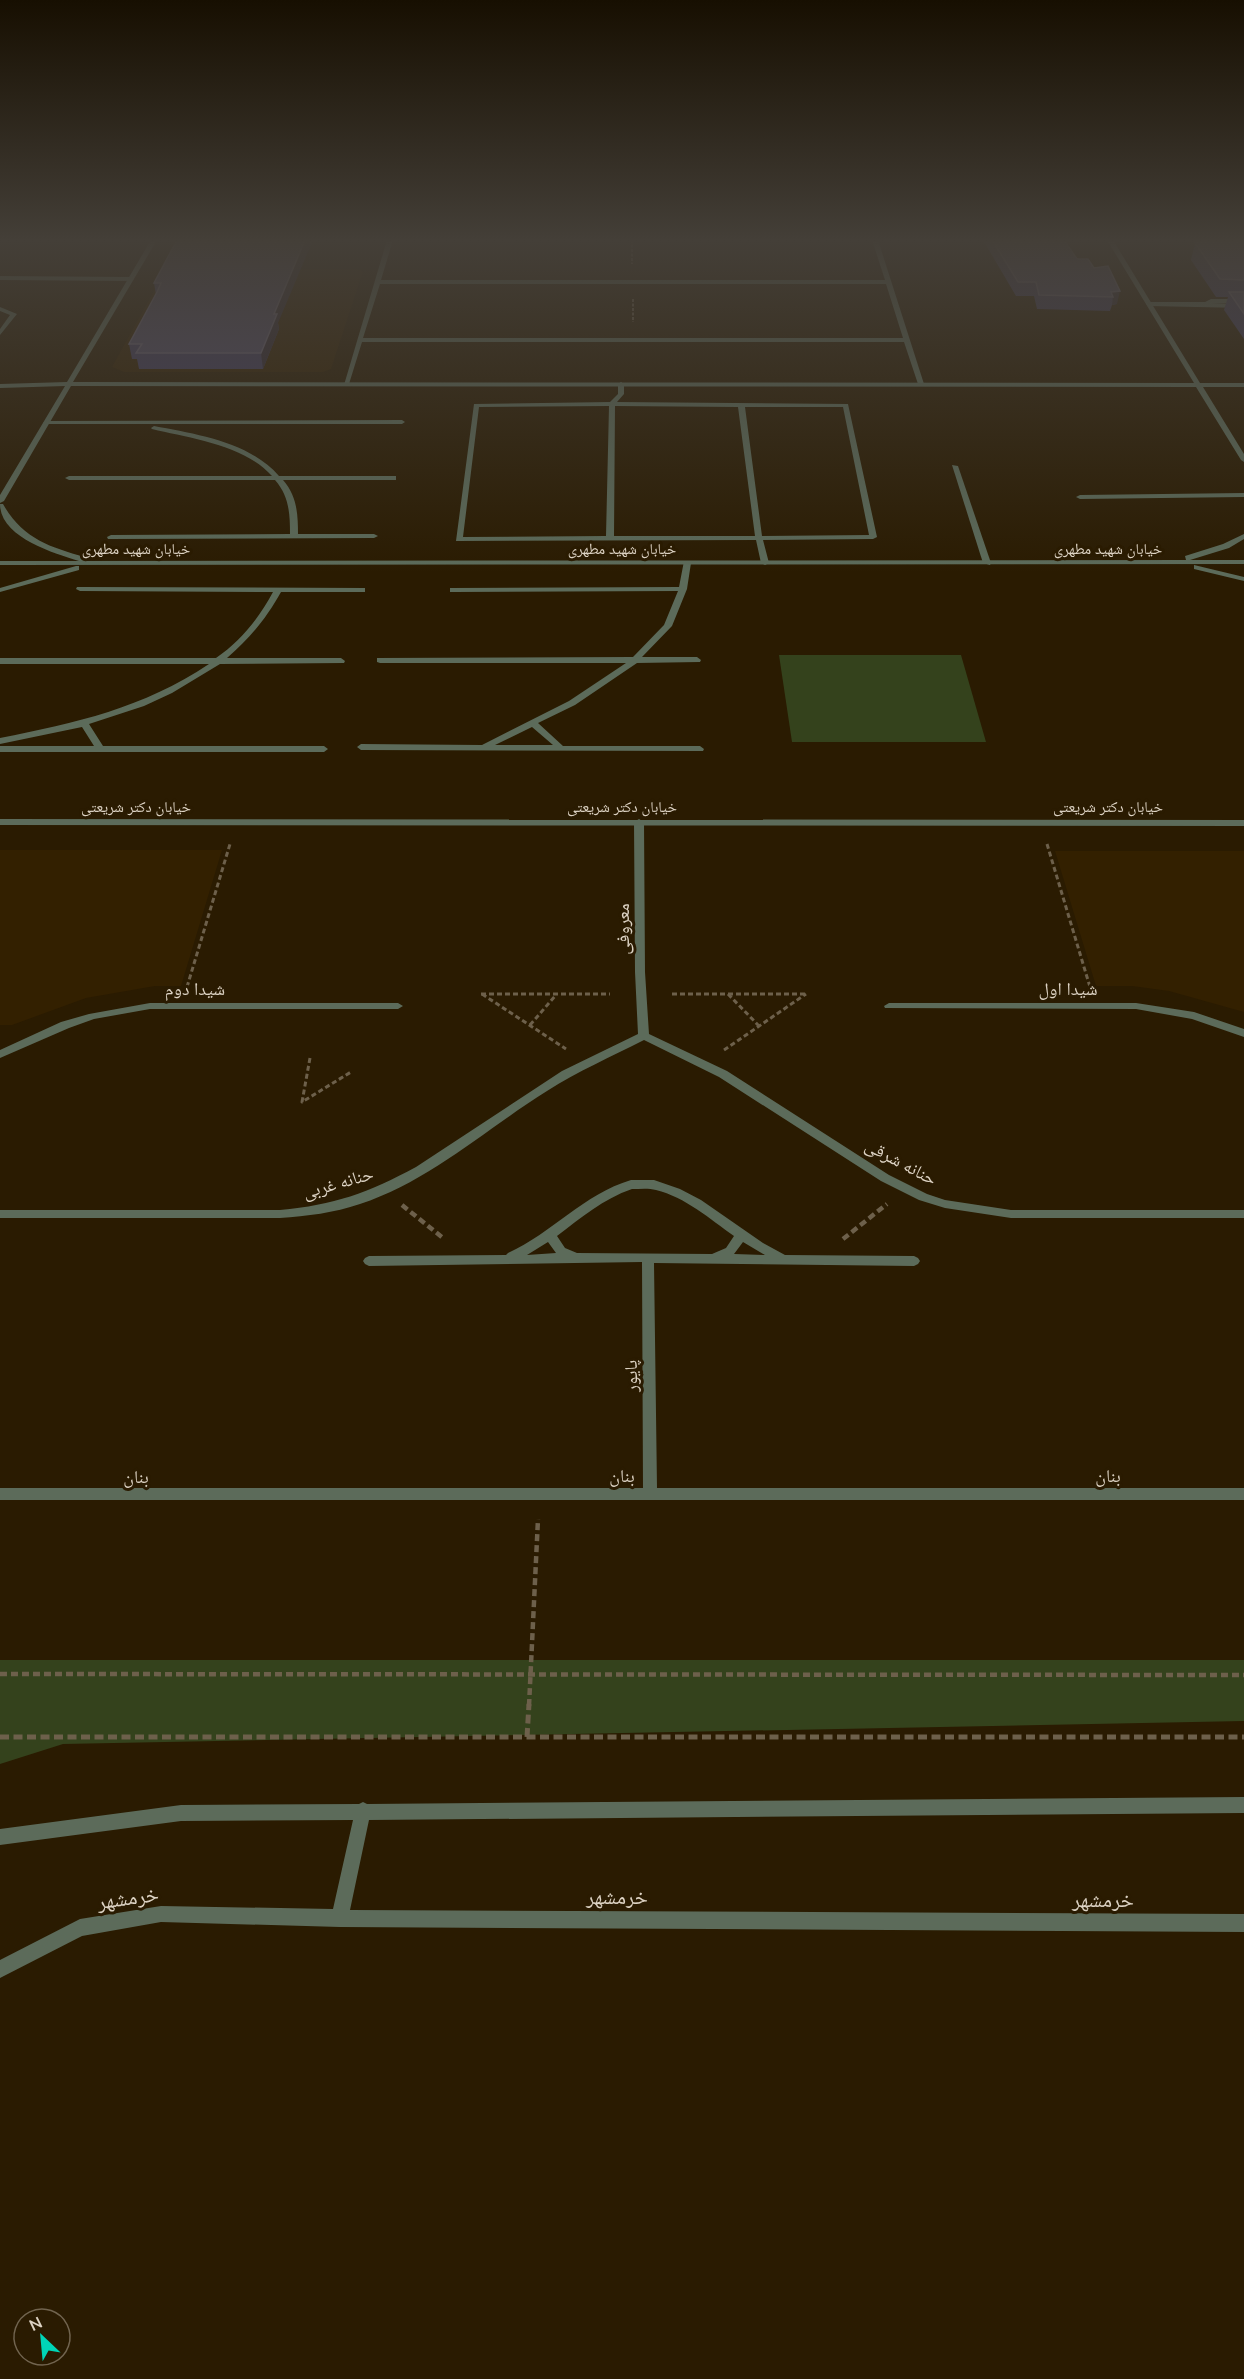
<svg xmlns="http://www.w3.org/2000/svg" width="1244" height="2379" viewBox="0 0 1244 2379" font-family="'Nunito Sans','Noto Naskh Arabic',sans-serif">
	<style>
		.built { fill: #332000 }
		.green { fill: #34421c }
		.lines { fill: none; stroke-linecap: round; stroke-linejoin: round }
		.path-far3 { stroke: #6d604b; stroke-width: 2; stroke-dasharray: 3 1.5; stroke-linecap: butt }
		.path-far2 { stroke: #6d604b; stroke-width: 3; stroke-dasharray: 5 3; stroke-linecap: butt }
		.path-far1 { stroke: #6d604b; stroke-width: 4.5; stroke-dasharray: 7 4; stroke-linecap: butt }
		.path { stroke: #6d604b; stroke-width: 5; stroke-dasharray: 9 4.5; stroke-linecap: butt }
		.minor { fill: #5c6b5a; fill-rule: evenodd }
		.tertiary { fill: #5c6b5a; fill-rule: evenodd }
		.wall { fill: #413d61 }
		.shaded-wall { fill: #312936 }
		.building { fill: #514d6c; stroke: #67627a; stroke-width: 1.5 }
		.labels { text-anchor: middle; stroke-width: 6; stroke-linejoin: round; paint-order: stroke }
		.far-street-label { font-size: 15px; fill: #dcd2c3; stroke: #2a1b01 }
		.street-label { font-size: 18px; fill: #dcd2c3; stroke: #2a1b01 }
		.near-street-label { font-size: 21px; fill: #dcd2c3; stroke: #2a1b01 }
	</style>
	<rect width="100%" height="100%" fill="#2a1b01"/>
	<g class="built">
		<polygon points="166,269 357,269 363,271 331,369 323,372 124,372 112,367"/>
		<polygon points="0,850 222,850 181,986 155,986 86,998 12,1025 0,1025"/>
		<polygon points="1055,851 1244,851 1244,1012 1169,991 1132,986 1096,986"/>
	</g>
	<g class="green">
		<polygon points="779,655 961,655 986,742 792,742"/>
		<polygon points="0,1660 1244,1660 1244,1721 63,1744 0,1764"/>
	</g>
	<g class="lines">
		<g class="path-far3">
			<polyline points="632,240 632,264"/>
			<polyline points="633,299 633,322"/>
		</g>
		<g class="path-far2">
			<polyline points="1047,844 1090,987"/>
			<polyline points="187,987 230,844"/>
			<polyline points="481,994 610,994"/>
			<polyline points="482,994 566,1049"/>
			<polyline points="672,994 806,994"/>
			<polyline points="728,994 759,1026"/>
			<polyline points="530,1025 556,995"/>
			<polyline points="724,1050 806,994"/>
			<polyline points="310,1058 302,1102 351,1072"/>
		</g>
		<g class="path-far1">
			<polyline points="402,1205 443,1238"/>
			<polyline points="843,1239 887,1204"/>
			<polyline points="0,1674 1244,1675"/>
			<polyline points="529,1706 538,1519"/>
		</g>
		<g class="path">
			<polyline points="0,1737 1244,1737"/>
			<polyline points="527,1737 529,1704"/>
		</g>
		<g class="minor">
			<path d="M387 240H393L381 280H885L872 240H878L924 384 921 386 918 384 904 342H362L349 384 344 385ZM380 284H886L903 338H363Z"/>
			<polygon points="0,276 131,277 134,279 131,281 0,280"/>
			<polygon points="1211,299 1244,299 1244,303 1211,303 1244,304 1244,308 1149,306 1146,304 1149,302 1205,302"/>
			<polygon points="0,307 17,314 0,335 0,329 10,315 0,311"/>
			<path d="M621 382 624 384V394L617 402 848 404 877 537 873 539 763 540 769 563 765 565 761 563 756 540 456 541 474 404 610 402 618 394V384ZM609 406 606 536 463 537 479 407ZM615 406 738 407 755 536H614ZM745 407H843L869 535 762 536Z"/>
			<polygon points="46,421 402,420 405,422 402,424 44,424 43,423"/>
			<path d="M154 426C196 434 250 442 279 476H396V480H283C297 496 298 514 298 534H374L378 536 374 538 108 539 107 537 111 535 290 534C290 513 289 496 275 480H69L65 478 69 476H272C245 445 189 438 152 429L151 428Z"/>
			<polygon points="952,465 958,466 991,563 990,565 983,563"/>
			<polygon points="1244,493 1244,497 1080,499 1076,497 1080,495"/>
			<path d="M684 561 691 563 687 589 672 626 642 657H697L701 660 700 662 637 663 575 705 538 723 563 746H700L704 749 703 751 361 750 357 747 361 744 482 745 569 701 626 663H380L377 662V658L633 657 664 625 678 591 453 592H450V588L679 587ZM532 727 553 745H495Z"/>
			<path d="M77 587 365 588V592H281C266 619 250 638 227 658H341L345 661 344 663 220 664 172 693 144 706 89 724 103 746H324L328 749 324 752H0V746H94L82 727 0 744V738C76 723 143 708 209 664H0V658H216C241 641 259 618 273 592L80 591 76 589Z"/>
			<path d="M639 819 644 822 645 972 649 1034 727 1071 889 1175 927 1194 945 1200 1011 1210H1244V1218H1011L945 1208 919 1200 881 1181 719 1077 644 1040C611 1057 578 1071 547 1091 486 1129 430 1181 360 1204 334 1213 307 1216 280 1218H0V1210H280C334 1205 368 1193 416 1167L562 1071 638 1034 635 972 634 822Z"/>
			<polygon points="150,1003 398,1003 403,1006 398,1009 150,1009 94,1019 69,1028 0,1058 0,1050 61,1022 89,1014"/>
			<polygon points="889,1003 1136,1003 1194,1012 1244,1029 1244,1037 1192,1019 1136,1009 885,1008 884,1006"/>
			<path d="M631 1180H654L680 1189 701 1200 763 1243 785 1255 914 1256 918 1258 920 1261 918 1264 914 1266 654 1263 657 1488H1244V1500H0V1488H643L642 1262 369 1266 365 1264 363 1261 365 1258 369 1256 506 1255 508 1253C552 1233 584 1194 631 1180ZM632 1189C640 1189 649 1188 656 1190 685 1197 710 1219 734 1236L726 1248 712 1254 577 1253 565 1248 557 1236C582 1217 603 1199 632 1189ZM548 1242 556 1253 527 1255ZM743 1242 765 1255 734 1254Z"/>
		</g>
		<g class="tertiary">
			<polygon points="151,240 157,240 73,382 1194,383 1107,240 1113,240 1200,383 1244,383 1244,387 1203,387 1244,454 1244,462 1241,460 1196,387 71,386 4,501 0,503 0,495 65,386 0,388 0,384 67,382"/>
			<path d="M0 504H3C22 538 49 547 85 557V561L1186 560 1185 556 1223 544 1244 534V539L1229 548 1190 560H1244V564L0 565V561H79C53 553 0 537 0 504Z"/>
			<polygon points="1194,565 1244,577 1244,581 1194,569"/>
			<polygon points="76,566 79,566 79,570 0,592 0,588"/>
			<polygon points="0,819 1244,820 1244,826 0,825"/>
			<polygon points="1244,1797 1244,1813 369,1820 350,1910 1244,1914 1244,1932 340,1927 161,1922 82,1936 0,1978 0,1960 80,1919 161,1906 333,1909 353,1820 181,1821 0,1845 0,1829 181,1805 359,1804 363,1802 367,1804"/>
		</g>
	</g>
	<g class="wall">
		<polygon points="177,240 278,323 279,329 263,369 139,369 137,359 132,359 129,344 156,295 154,283"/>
		<polygon points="983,240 1064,240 1077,259 1094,268 1108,266 1117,304 1112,305 1110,311 1037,309 1034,296 1016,296"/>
		<polygon points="1201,240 1244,240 1244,339 1224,310 1228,297 1216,297 1191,260 1195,243 1201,243"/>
	</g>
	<g class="shaded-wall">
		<polygon points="305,240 313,240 278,323 279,329 263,369 261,353 274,314"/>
		<polygon points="1120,291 1117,304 1112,305 1113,297 1111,292"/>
	</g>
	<g class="building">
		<polygon points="177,240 305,240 274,314 277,314 261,353 136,353 142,344 129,344 157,292 161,283 154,283"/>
		<polygon points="992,240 1064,240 1077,259 1088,259 1094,268 1108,266 1120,291 1111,292 1113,297 1039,295 1036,282 1018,282"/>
		<polygon points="1202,240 1244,240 1244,280 1220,279 1195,243 1203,243"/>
		<polygon points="1229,292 1244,292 1244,314"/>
	</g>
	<linearGradient id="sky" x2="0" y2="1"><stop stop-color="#170f01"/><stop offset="0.42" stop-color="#443f38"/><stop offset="1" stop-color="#443f38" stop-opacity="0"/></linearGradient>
	<rect width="1244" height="573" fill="url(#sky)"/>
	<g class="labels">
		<g class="far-street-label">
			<text x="136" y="554">خیابان شهید مطهری</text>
			<text x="622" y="554">خیابان شهید مطهری</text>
			<text x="1108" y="554">خیابان شهید مطهری</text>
			<text x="136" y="812">خیابان دکتر شریعتی</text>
			<text x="622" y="812">خیابان دکتر شریعتی</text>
			<text x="1108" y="812">خیابان دکتر شریعتی</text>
		</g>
		<g class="street-label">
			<text transform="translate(623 929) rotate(-90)" y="6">معروفی</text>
			<text x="195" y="995">شیدا دوم</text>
			<text x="1068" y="995">شیدا اول</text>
			<text transform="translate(901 1162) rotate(28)" y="6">حنانه شرقی</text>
			<text transform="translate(338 1183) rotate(-16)" y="6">حنانه غربی</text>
			<text transform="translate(631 1376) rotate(-91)" y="6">پایور</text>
			<text x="622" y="1482">بنان</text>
			<text x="1108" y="1482">بنان</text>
			<text x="136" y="1483">بنان</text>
		</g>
		<g class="near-street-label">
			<text x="617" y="1904">خرمشهر</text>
			<text transform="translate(128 1898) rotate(-8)" y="7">خرمشهر</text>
			<text x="1103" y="1907">خرمشهر</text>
		</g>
	</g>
	<g transform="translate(42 2337) rotate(334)"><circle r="28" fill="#2a1b01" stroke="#71644f" stroke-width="1.5"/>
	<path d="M0-4.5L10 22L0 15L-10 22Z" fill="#00d5b7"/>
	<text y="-9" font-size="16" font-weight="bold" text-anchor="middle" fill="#dcd2c3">N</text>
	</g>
</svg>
